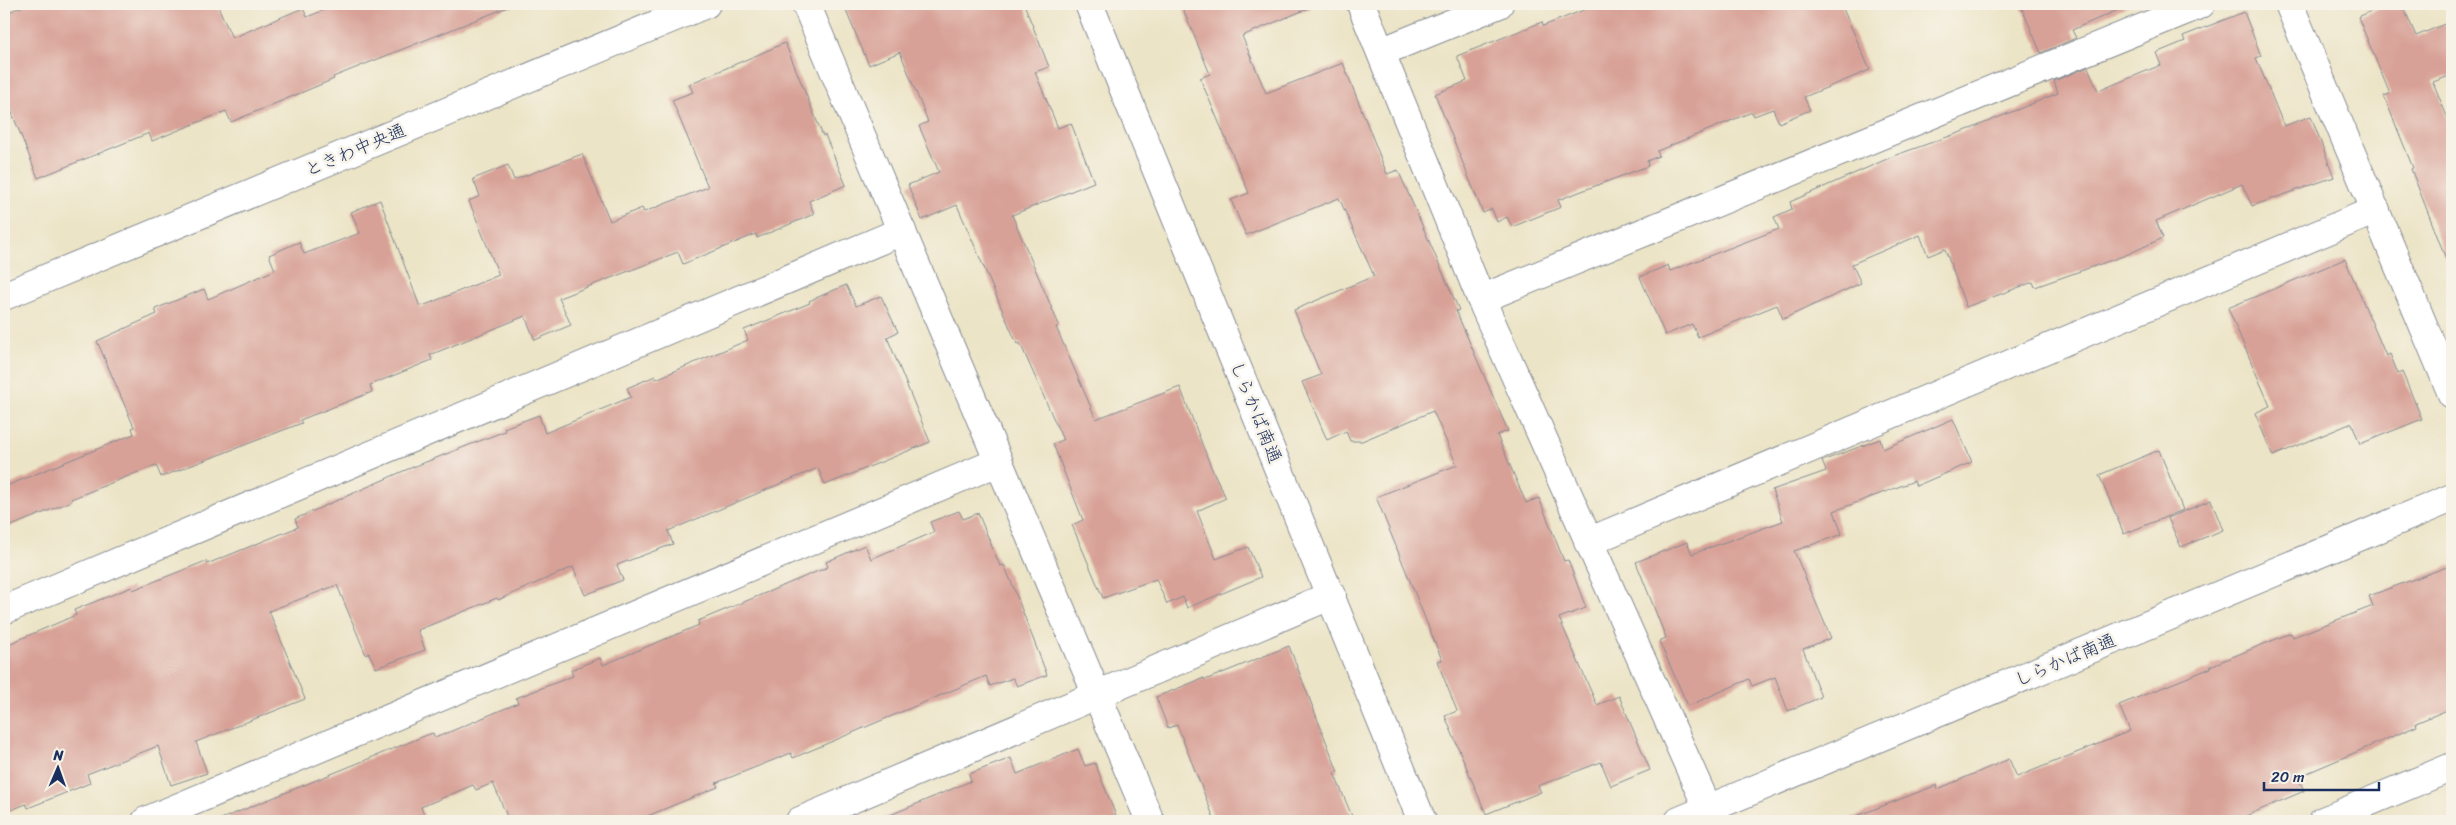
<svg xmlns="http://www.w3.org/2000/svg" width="2456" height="825" viewBox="0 0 2456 825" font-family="Sriracha,'Klee One',sans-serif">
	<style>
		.building { fill: #d8a197 }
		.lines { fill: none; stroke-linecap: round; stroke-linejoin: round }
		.minor-casing { stroke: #848a92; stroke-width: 30 }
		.tertiary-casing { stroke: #848a92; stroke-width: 30 }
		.minor { stroke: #fff; stroke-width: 28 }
		.tertiary { stroke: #fff; stroke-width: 28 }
		.labels { text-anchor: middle; stroke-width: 5; stroke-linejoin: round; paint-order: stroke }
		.street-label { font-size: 18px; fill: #1b2f5e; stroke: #f7f3e8 }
	</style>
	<rect width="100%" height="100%" fill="#f7f3e8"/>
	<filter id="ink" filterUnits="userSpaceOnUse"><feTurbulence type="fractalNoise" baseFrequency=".02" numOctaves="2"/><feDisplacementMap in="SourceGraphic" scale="10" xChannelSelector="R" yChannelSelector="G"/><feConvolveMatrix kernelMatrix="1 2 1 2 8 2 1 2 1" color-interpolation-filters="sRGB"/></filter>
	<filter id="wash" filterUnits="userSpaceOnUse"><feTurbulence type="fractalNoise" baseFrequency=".0096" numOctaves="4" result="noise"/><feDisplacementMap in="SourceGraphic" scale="20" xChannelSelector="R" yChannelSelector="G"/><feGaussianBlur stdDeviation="1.12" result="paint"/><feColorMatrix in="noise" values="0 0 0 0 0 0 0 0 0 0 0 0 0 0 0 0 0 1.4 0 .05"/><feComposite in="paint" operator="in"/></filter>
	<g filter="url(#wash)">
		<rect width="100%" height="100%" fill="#ece4c6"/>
		<g id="blocks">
			<g class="building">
				<polygon points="28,4 217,4 232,38 303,8 307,17 339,4 513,5 333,77 334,79 231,122 226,111 152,141 149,133 38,178 4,93 4,14"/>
				<polygon points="843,4 1024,4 1049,67 1035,72 1058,128 1071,123 1094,182 1012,215 1059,325 1056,327 1096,419 1180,387 1211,467 1226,498 1197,511 1216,559 1248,547 1261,577 1187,608 1183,597 1167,604 1156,579 1103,598 1072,525 1083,520 1053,444 1063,440 1020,343 1017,344 957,205 922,220 908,185 939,172 919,126 928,122 900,52 869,65"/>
				<polygon points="1181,4 1319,4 1242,36 1266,93 1343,63 1387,174 1398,170 1459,310 1456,311 1508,431 1497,435 1526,503 1539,498 1564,561 1568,560 1586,608 1559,618 1597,705 1619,696 1650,770 1611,786 1601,762 1538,786 1541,792 1486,814 1445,716 1457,711 1437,661 1442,660 1376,497 1457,465 1433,411 1362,441 1350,441 1346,431 1327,440 1302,382 1321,375 1294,310 1374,276 1339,198 1246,235 1231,200 1249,193 1200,78 1210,74"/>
				<polygon points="1599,4 1841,4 1870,70 1804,97 1810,110 1779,123 1773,109 1754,116 1752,112 1657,151 1659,156 1647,161 1648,166 1558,200 1561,207 1512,227 1507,217 1497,222 1492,209 1483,213 1435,94 1467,81 1457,56 1542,22 1543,26"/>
				<polygon points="2020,4 2132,4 2072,30 2076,38 2041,53"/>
				<polygon points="2388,4 2402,4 2416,36 2452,21 2452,75 2433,82 2452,129 2452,269 2450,269 2411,169 2413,168 2384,96 2390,94 2358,17"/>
				<polygon points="2244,12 2261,56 2256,58 2284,126 2311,116 2334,177 2252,206 2242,184 2156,221 2163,238 2126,255 2035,287 2033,282 1966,307 1945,249 1928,256 1920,235 1852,264 1861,283 1783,319 1777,305 1698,337 1692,324 1665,335 1640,277 1668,265 1670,271 1779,229 1774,217 1792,209 1790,202 1896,155 1970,129 2058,93 2054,81 2088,67 2098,91 2161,65 2156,53 2185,41 2183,36"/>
				<polygon points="785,43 823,136 825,135 846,185 809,201 814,214 757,238 756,234 683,264 678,252 559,298 571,325 535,340 525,316 430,355 432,360 370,385 372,392 300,420 302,423 161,477 156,465 71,499 72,501 4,529 4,487 134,434 132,428 134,427 97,341 157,314 155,309 204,289 208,299 275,270 269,255 299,242 304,254 360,233 351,212 380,200 420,307 499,275 469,201 480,196 473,179 508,165 514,180 582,154 610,221 642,208 644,212 708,187 672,100 693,92 689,84"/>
				<polygon points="2345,259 2386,356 2390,354 2398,374 2402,372 2422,419 2360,444 2352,423 2273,456 2255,413 2270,406 2228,308"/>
				<polygon points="846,285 856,306 881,296 898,332 887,337 930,442 825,485 818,468 668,531 673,544 617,565 623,580 585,595 573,567 498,600 497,598 418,630 425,650 376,668 369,653 366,655 337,585 269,611 305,699 196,742 207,773 171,785 158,746 87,774 90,783 28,808 26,804 4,813 4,646 76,615 74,610 132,587 133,590 206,561 207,564 298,527 295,519 408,469 505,431 504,428 539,415 545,433 631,397 627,388 655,376 656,379 748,340 744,330 810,303 809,301"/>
				<polygon points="1953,419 1972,462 1916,486 1914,481 1834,511 1842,534 1794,551 1831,638 1803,649 1821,697 1788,711 1775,677 1752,686 1749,679 1688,706 1659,641 1666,638 1636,562 1687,542 1692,554 1783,521 1772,490 1826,471 1822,461 1880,439 1883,449"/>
				<polygon points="2159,450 2183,510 2124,534 2099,475"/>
				<polygon points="2211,500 2223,530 2181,547 2168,518"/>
				<polygon points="959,511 963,519 978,513 1000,566 1004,565 1011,581 1047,675 1017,686 1013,678 990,686 986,676 793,758 791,753 716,783 718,787 635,821 509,821 493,783 476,790 473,785 421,807 426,821 216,821 427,735 433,733 435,738 518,703 516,698 573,676 571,670 600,658 603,665 699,625 698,621 828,567 826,562 865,545 871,559 934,532 930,522"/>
				<polygon points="2452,565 2452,708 2416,723 2417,726 2298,777 2304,791 2234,821 1850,821 1849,819 1937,785 1938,789 2009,759 2017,777 2130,731 2119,705 2211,668 2210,666 2291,633 2293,637 2373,606 2369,596"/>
				<polygon points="1289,646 1338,772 1334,773 1354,821 1215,821 1177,725 1168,728 1156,697 1204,678 1205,680"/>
				<polygon points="1078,749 1085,766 1095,763 1118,821 876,821 971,781 969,774 1011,758 1017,774"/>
			</g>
		</g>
	</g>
	<g filter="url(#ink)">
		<use href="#blocks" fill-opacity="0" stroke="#848a92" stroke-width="1"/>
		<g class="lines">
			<defs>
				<g id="minor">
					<polyline points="806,4 1150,821"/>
					<polyline points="1361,4 1481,299 1708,809"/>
					<polyline points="2289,4 2452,394"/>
					<polyline points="1381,52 1499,4"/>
					<polyline points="1481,299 2201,4"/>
					<polyline points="1588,542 2376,210"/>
					<polyline points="4,610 902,231"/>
					<polyline points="146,821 998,462"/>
					<polyline points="800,821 1332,595"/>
					<polyline points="2323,821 2452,767"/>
				</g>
				<g id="tertiary">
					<polyline points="1089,4 1422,821"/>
					<polyline points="4,296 706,4"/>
					<polyline points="1679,821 2452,498"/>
				</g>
			</defs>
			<use href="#minor" class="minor-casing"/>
			<use href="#tertiary" class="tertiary-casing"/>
			<use href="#minor" class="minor"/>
			<use href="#tertiary" class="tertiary"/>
		</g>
	</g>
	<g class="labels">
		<g class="street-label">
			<text transform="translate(355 150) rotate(-23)" y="6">ときわ中央通</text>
			<text transform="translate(1256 412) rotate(68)" y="6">しらかば南通</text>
			<text transform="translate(2065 660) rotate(-23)" y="6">しらかば南通</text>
		</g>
	</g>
	<rect width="2456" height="825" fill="none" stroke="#f7f3e8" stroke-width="20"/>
	<g transform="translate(58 768) rotate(2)" stroke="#f7f3e8" stroke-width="4" paint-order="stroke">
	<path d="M0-4L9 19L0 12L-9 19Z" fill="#1b2f5e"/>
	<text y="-8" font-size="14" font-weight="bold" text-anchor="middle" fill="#1b2f5e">N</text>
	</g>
	<path d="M2264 782v8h115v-8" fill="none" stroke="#1b2f5e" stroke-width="2.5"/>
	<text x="2271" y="782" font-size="15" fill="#1b2f5e" stroke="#f7f3e8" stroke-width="4" paint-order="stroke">20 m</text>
</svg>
